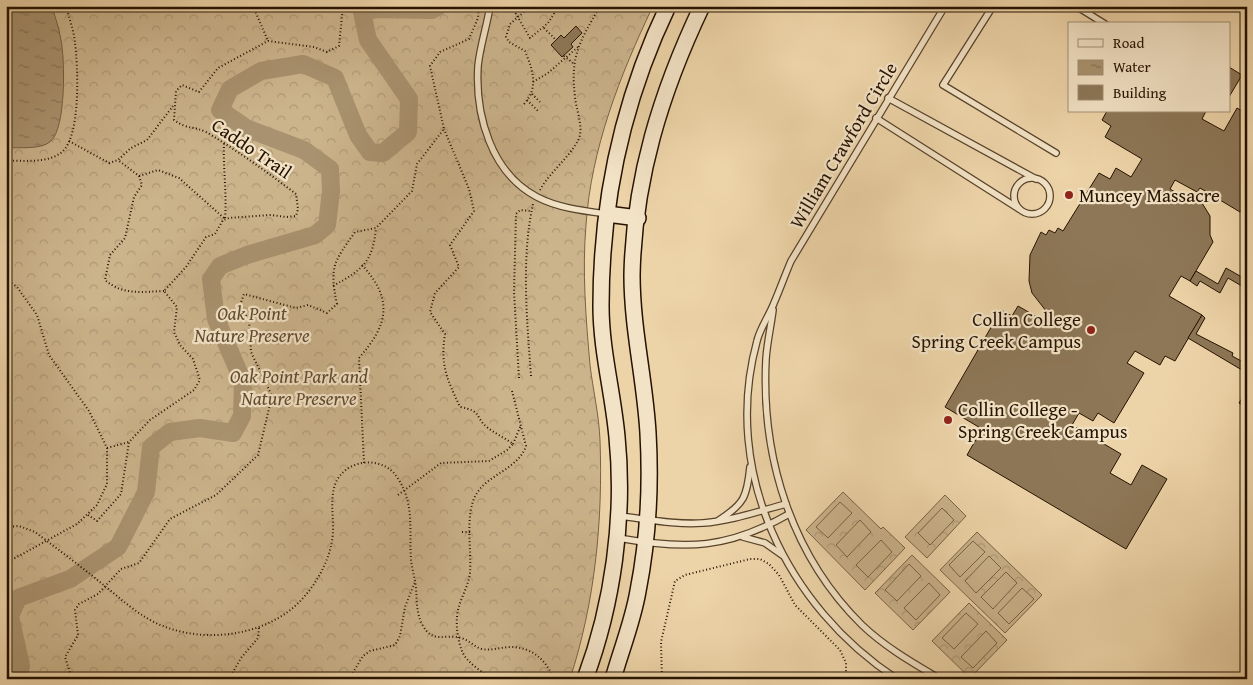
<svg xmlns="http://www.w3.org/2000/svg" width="1253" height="685" viewBox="0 0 1253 685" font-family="'Gentium Book Plus',serif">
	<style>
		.forest { fill: url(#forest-crowns); stroke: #786246 }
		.garden { fill: #cbb38b; stroke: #786246 }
		.water { fill: url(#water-ripples); stroke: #745f43 }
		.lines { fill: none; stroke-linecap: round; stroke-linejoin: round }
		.river { stroke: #a9926f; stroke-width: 18 }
		.building { fill: #8d7757; stroke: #251200 }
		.lane-casing { stroke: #57422a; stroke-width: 8 }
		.secondary-casing { stroke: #251200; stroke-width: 18 }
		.path { stroke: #251200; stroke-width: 2; stroke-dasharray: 1 2.5; stroke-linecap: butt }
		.lane { stroke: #f3e3c6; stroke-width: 5.5 }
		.secondary { stroke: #f3e3c6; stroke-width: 15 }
		.poi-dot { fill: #8f2418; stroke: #f3e3c6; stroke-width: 2 }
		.labels { text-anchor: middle; stroke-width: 4.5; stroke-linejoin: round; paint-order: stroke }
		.street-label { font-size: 19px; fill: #251200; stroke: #f3e3c6 }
		.poi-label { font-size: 19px; fill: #251200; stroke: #f3e3c6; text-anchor: start }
		.park-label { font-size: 19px; font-style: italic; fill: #5f4a31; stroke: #f3e3c6 }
	</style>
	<defs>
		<pattern id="forest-crowns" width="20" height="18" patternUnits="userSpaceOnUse" patternTransform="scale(1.25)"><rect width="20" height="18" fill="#cbb38b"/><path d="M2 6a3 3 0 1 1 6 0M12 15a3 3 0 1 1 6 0" fill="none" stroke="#ae9976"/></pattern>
		<pattern id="water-ripples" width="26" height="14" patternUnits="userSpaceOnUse" patternTransform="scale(1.25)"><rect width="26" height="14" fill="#a9926f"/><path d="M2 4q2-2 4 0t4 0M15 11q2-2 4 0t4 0" fill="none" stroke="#897659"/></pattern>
	</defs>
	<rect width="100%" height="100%" fill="#edd4a8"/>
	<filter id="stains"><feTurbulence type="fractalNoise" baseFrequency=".004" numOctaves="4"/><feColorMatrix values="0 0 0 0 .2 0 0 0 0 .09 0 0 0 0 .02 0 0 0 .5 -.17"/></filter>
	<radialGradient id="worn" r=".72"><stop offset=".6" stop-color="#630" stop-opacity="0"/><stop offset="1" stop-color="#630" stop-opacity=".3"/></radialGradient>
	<g class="forest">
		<path d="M6 6H653C620 75 591 149 586 225 582 271 586 320 590 365 593 390 599 415 600 440 603 521 595 602 570 679H6Z"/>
		<polygon points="843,492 881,529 883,527 905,548 865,590 806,530"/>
		<polygon points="945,495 966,516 927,558 905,537"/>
		<polygon points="977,532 1042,595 1005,633 940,570"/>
		<polygon points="912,555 950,592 913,630 875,593"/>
		<polygon points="969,603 1007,640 970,678 932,641"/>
	</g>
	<g class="garden">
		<polygon points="840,502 852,513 828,538 816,527"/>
		<polygon points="942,508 954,520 930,545 918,533"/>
		<polygon points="860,520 871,532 847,557 836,545"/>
		<polygon points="881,540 892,552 868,577 856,565"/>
		<polygon points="973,541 985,552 960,577 949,565"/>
		<polygon points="989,556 1001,568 976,593 965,581"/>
		<polygon points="909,564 921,576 897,601 885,590"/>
		<polygon points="1006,572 1017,583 993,609 981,597"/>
		<polygon points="929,583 940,595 916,620 904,608"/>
		<polygon points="1022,588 1034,599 1009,624 998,613"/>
		<polygon points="966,613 978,624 954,649 942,638"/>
		<polygon points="986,631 997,643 973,668 961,657"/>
	</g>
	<path class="water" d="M6 6H52C55 17 59 28 61 40 65 60 66 127 51 141 42 150 19 147 6 148Z"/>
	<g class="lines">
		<polyline class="river" points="18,679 21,666 10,616 18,598 70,579 118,547 146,492 151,447 170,432 200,428 233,433 242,416 243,382 216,319 211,279 220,266 247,255 315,235 327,225 331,191 330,169 304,150 246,128 220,110 230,89 261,71 303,64 335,78 358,135 370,152 383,153 408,132 409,99 368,40 362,12 376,9 432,10 439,6"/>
	</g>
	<g class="building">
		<polygon points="576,26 582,33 571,44 573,47 562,57 551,45 561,35 564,38"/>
		<polygon points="1229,67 1242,75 1229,97"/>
		<polygon points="1237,108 1247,114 1247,200 1240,212 1200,188 1197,192 1175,180 1170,189 1193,203 1196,198 1202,203 1210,216 1210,235 1213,242 1190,281 1181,276 1169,296 1202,315 1175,361 1165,356 1160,365 1135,351 1127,363 1144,373 1114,423 1098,413 1093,421 1079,413 1072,425 1121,454 1110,473 1131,485 1142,465 1167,479 1126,549 967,455 982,429 945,407 1001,310 1012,316 1018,306 1046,322 1050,316 1032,293 1029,281 1030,255 1041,232 1046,235 1049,230 1055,233 1058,228 1063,231 1099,173 1110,179 1116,168 1131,177 1142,159 1105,137 1111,126 1102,120 1107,111 1206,111 1202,119 1224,131"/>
		<polygon points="1226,268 1247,280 1247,289 1228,278 1220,293 1200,281 1197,286 1190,281 1196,271 1218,284"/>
		<polygon points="1202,315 1205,318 1196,334 1233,353 1232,356 1247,364 1247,373 1188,338"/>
		<polygon points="1247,390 1247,408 1239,403"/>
	</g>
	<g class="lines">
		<defs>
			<g id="lane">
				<path d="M490 6C487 26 480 46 478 66 475 115 491 173 537 197 558 208 584 211 607 214"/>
				<polyline points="993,6 943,85 1056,153"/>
				<polyline points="1076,6 1105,24"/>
				<polyline points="888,98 1036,179"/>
				<polyline points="876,118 1019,209"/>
				<circle cx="1032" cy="196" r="18"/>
				<path d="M773 310C771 326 767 343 766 359 761 457 791 555 862 625 885 647 913 663 940 679"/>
				<path d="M619 516C646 519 675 525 703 523 731 521 759 511 786 504"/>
				<path d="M719 520C744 504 747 497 750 467"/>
				<polyline points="743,537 765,543 782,555"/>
				<path d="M618 538C687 550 728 549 789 514"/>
				<path d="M897 679C787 607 721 472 757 341 760 328 769 316 774 303 780 289 785 275 791 261L945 6"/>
				<polyline points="1241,679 1247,674"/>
			</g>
			<g id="secondary">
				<polyline points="607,214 638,218"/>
				<path d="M585 679C613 604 625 517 617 437 613 393 601 350 601 306 601 202 623 100 668 6"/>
				<path d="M613 679C621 650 633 621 638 591 648 540 651 485 648 433 645 380 632 329 632 275 634 179 661 92 702 6"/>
			</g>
		</defs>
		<use href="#lane" class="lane-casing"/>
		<use href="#secondary" class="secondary-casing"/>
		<g class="path">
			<polyline points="253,6 268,41"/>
			<polyline points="512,7 530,38 548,23 559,6"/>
			<polyline points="544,28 556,40"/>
			<polyline points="564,56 573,63"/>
			<polyline points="533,82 548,73 578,47"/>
			<polyline points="532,94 540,102"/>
			<polyline points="527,100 538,111"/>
			<path d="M524 104C539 87 533 71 525 51L509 42 506 37 510 24 531 6"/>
			<polyline points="69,141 109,163 118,160"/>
			<path d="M6 161C24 160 47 164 62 152 81 136 78 67 75 43 74 31 69 18 66 6"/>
			<path d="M139 176 158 170 179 178 225 219C227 194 223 169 224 143"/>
			<path d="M540 190C550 171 575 153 580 135 582 122 576 109 575 97 570 54 580 42 600 6"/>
			<path d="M362 265C394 300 388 325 359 358L364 463"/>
			<polyline points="6,279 17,287 37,315 49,355 89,411 107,448 107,484 97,505 77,524 6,563"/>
			<path d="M333 286C362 270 373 262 376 228"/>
			<path d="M164 291C141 292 122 295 105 280L110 255 125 238 134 197 142 185 139 176 118 160 131 148 147 140 173 106"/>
			<path d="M531 376C527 320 521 259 533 204"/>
			<polyline points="519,378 514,292 516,214 520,210 531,211"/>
			<polyline points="513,444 521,425"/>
			<polyline points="107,448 129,442"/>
			<path d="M398 495 441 463 489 461 507 450 513 444C505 438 496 434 488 428 474 417 483 411 460 407 447 379 440 365 445 334L430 312 435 293 459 267 450 245 474 211 469 189 444 129"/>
			<path d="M88 515 97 521 121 494 129 442 150 420 194 390 200 380 193 359 180 345 174 332 177 307 164 291 186 267 206 237 215 234 223 220 229 218 271 215 286 217 296 216 298 209 296 194C267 172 238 151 206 132 194 126 188 130 174 120L176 91 182 85 199 92 218 68 268 41 314 47 327 52 339 46 343 6"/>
			<path d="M6 527 19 526 35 532C59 550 83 568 106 587 121 599 135 612 152 621 194 643 251 639 289 611 313 593 334 557 333 527 333 511 330 497 336 482 347 459 382 455 397 477 415 503 409 530 411 560 412 569 415 578 416 588 417 600 416 612 422 624 433 645 444 633 461 638 469 640 474 647 482 649 492 651 501 647 511 647 532 647 546 660 554 679"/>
			<polyline points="462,532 470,532"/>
			<path d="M72 679 65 657 78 635 75 610 79 604 98 594 121 569 139 563 170 519 216 495 258 455 272 396 251 352 249 319 239 308 244 294 296 308 308 305 327 313 337 304C329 266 334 262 355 232L376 228 412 191 417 164 444 129 430 66 440 52 469 39 478 18 479 6"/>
			<polyline points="229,679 241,658 258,638 259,627"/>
			<polyline points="349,679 363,656 370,651 395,645 400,636 405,607 415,582"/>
			<path d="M493 679C483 673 466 662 462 651 458 641 456 627 457 617 458 601 468 589 470 573 472 550 464 513 477 493 489 474 518 469 526 446L512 391"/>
			<polyline points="662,679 661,642 675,581 685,575 750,559 760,559 769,564 779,575 795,605 840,650 846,663 846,679"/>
		</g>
		<use href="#lane" class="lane"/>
		<use href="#secondary" class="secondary"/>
	</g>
	<g class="poi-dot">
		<circle cx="1069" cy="195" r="5"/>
		<circle cx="1091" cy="330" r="5"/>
		<circle cx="948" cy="420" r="5"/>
	</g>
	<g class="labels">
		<g class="street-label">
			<text transform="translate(843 145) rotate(-59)" y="7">William Crawford Circle</text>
			<text transform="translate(252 148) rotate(34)" y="7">Caddo Trail</text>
		</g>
		<g class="poi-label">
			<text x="1079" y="202">Muncey Massacre</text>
			<text x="1081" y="326" text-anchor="end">Collin College<tspan x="1081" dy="22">Spring Creek Campus</tspan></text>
			<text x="958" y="416">Collin College -<tspan x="958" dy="22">Spring Creek Campus</tspan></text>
		</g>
		<g class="park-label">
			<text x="252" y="320">Oak Point<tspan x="252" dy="22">Nature Preserve</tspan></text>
			<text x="299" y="383">Oak Point Park and<tspan x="299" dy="22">Nature Preserve</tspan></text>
		</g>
	</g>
	<rect width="1253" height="685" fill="none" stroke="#edd4a8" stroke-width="25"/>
	<rect x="8" y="8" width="1238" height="670" fill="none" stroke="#251200" stroke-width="2.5"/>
	<rect x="12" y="12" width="1228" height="660" fill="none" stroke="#251200"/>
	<rect x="1068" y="22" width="162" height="90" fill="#f3e3c6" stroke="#a18f77"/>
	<rect x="1078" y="39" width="25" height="8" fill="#f3e3c6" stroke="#a18f77"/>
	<text x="1113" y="48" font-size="15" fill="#251200">Road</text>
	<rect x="1078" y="60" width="25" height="15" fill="url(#water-ripples)" stroke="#a18f77"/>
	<text x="1113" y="72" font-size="15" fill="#251200">Water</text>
	<rect x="1078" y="85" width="25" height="15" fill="#8d7757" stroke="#a18f77"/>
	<text x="1113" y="98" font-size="15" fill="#251200">Building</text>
	<rect width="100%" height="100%" filter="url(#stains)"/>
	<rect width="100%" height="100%" fill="url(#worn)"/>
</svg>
